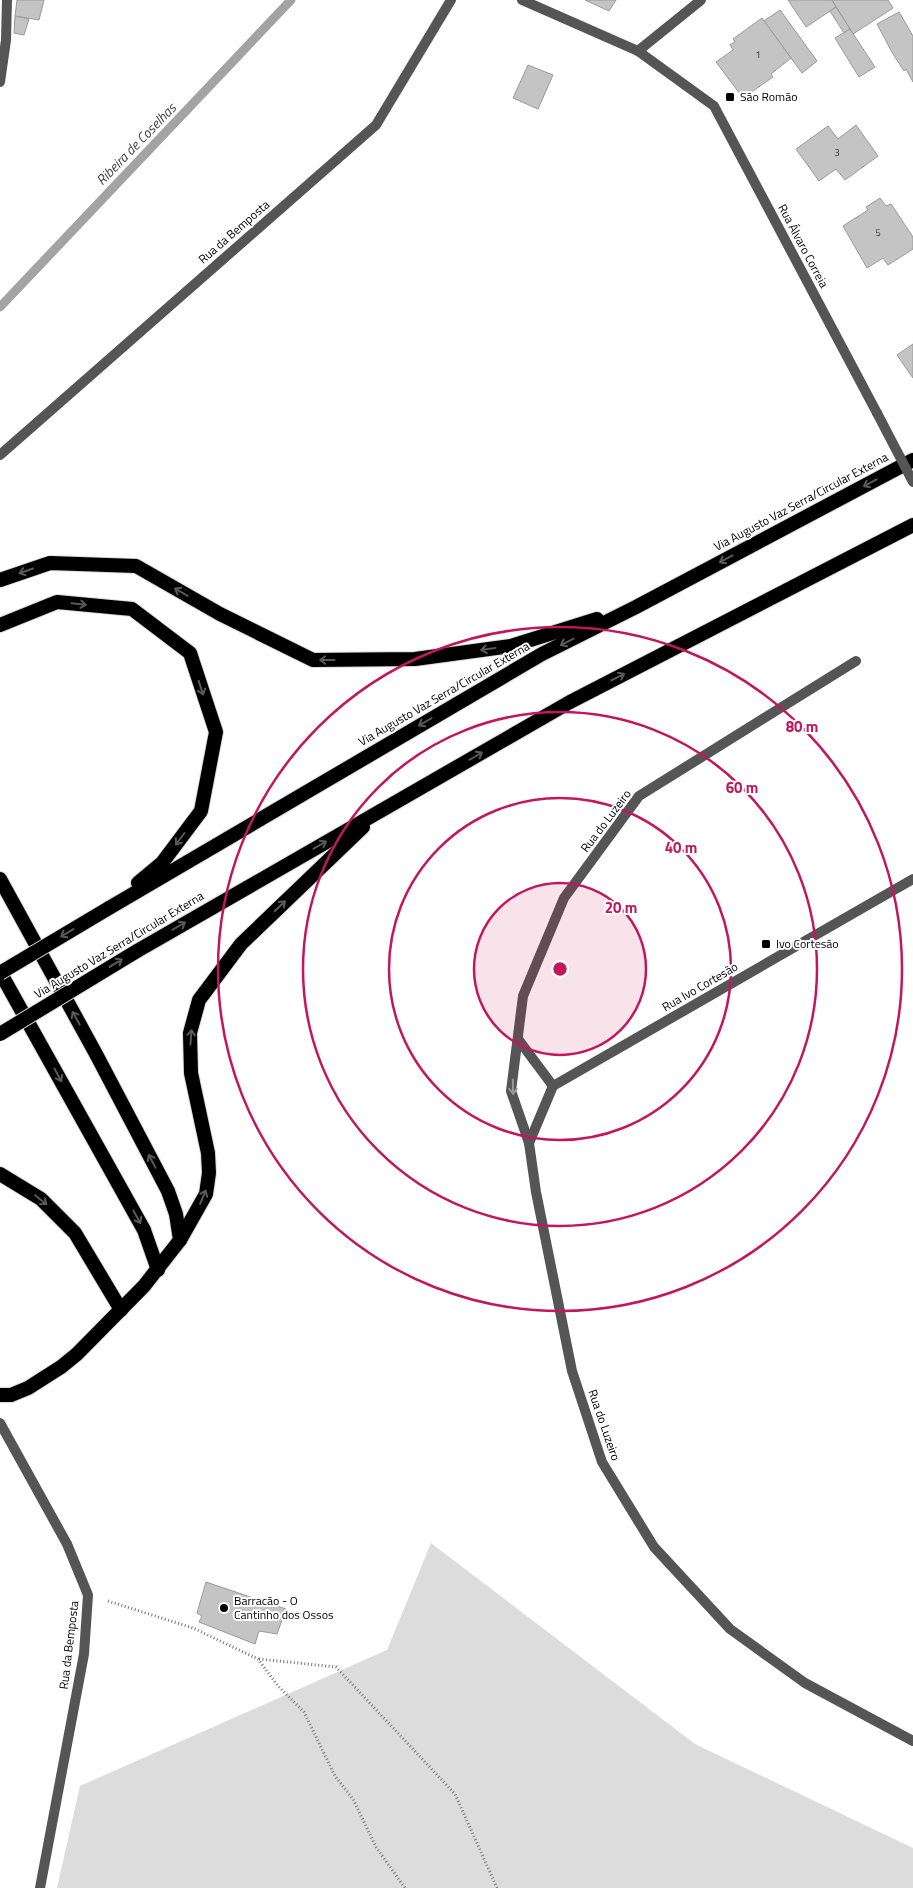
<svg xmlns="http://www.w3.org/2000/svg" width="913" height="1888" viewBox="0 0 913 1888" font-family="'Titillium Web',sans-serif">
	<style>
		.green { fill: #dcdcdc }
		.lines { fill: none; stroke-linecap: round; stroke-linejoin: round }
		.stream { stroke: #a3a3a3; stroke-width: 9 }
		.building { fill: #c4c4c4; stroke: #999 }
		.trunk-casing { stroke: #dbdbdb; stroke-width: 16 }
		.path { stroke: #777; stroke-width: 3; stroke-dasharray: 1 2.5; stroke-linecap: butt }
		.minor { stroke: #555; stroke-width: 10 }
		.tertiary { stroke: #555; stroke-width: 10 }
		.trunk { stroke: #000; stroke-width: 14 }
		.trunk-bridge-casing { stroke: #dbdbdb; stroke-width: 16; stroke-linecap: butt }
		.minor-bridge { stroke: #555; stroke-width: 10 }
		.trunk-bridge { stroke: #000; stroke-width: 14 }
		.oneway { stroke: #595959 }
		.oneway2 { stroke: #999 }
		.ring { fill: none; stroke: #c2185b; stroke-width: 2.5 }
		.poi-dot { fill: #000; stroke: #fff; stroke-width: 2 }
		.labels { text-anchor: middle; stroke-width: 4; stroke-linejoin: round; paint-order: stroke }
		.number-label { font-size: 10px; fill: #313131 }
		.poi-label { font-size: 12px; fill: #000; stroke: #fff; text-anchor: start }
		.street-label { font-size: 12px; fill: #000; stroke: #fff }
		.water-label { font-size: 14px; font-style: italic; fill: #444; stroke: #fff }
		.centre { fill: #c2185b; stroke: #fff; stroke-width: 2.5 }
		.ring-label { font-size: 15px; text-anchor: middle; font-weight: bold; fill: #c2185b; stroke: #fff; stroke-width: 4; stroke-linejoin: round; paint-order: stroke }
	</style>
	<rect width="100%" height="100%" fill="#fff"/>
	<polygon class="green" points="431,1543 695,1744 913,1848 913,1888 57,1888 80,1786 387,1650"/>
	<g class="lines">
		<polyline class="stream" points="0,307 291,0"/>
	</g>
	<g class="building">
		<polygon points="17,0 44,0 39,20 15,16"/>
		<polygon points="585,0 616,0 609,11"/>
		<polygon points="788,0 832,0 836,7 806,27"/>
		<polygon points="832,0 888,0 893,8 853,34"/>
		<polygon points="836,7 850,29 844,33 830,11"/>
		<polygon points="780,10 817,61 802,73 764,21"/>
		<polygon points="899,12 913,36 913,82 906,69 904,71 893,54 877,24"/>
		<polygon points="15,16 29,19 24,35 14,33"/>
		<polygon points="762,18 791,58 771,74 773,77 743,98 716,62 733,50 730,45 735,42 733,39"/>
		<polygon points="850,29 875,67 859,77 835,38"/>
		<polygon points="528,65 553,75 538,109 513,98"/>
		<polygon points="856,125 878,156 845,180 836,169 819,181 796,149 828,126 838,139"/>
		<polygon points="880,198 886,206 891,204 913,237 913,249 888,265 883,258 867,268 843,226 868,210 866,207"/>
		<polygon points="913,344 913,378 897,355"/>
		<polygon points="206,1582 286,1609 277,1634 259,1631 255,1644 199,1622 202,1616 197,1613"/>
	</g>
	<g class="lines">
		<defs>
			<g id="trunk">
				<polyline points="0,580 50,563 136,566 220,614 313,660 415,659 511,646 597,619"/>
				<polyline points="0,625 57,602 132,609 190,653 216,732 201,811 162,863 138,883"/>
				<polyline points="0,879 96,1054 168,1191 176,1214 180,1240"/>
				<polyline points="109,908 542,654 636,607 913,460"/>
				<polyline points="137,951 570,702 913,525"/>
				<polyline points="0,972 144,1230 158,1270"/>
				<polyline points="0,1174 41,1199 75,1233 121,1310"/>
				<polyline points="0,1395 11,1395 28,1388 61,1367 77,1354 144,1286 180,1240 206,1194 209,1173 208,1153 191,1073 190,1033 199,1000 241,944 363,827"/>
			</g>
		</defs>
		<use href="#trunk" class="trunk-casing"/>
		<g class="path">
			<polyline points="108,1601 193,1628 258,1659 278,1686 304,1712 335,1776 353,1799 376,1847 405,1888"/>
			<polyline points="259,1659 336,1667 455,1794 497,1888"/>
		</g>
		<g class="minor">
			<polyline points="701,0 638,51 714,106 877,413"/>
			<polyline points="0,82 6,40 7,0"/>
			<polyline points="856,661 639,796 564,898 523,996 511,1091 529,1143 536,1192 572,1371 602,1462 654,1547 730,1629 805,1683 913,1741"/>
			<polyline points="518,1039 553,1086"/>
			<polyline points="529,1143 553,1086 913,879"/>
		</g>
		<g class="tertiary">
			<polyline points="522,0 638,51"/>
			<polyline points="0,455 376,125 451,0"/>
			<polyline points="0,1423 67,1544 88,1595 84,1654 40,1888"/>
		</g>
		<use href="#trunk" class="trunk"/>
		<defs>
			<g id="trunk-bridge">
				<polyline points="0,973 109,908"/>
				<polyline points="0,1034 137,951"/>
			</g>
		</defs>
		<use href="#trunk-bridge" class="trunk-bridge-casing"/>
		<polyline class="minor-bridge" points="877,413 913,482"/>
		<use href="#trunk-bridge" class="trunk-bridge"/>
	</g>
	<defs><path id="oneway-shaft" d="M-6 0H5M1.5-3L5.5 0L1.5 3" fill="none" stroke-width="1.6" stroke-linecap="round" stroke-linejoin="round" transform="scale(1.25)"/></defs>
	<g class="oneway">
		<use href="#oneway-shaft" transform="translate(870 483) rotate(152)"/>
		<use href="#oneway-shaft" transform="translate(726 559) rotate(152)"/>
		<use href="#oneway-shaft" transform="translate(26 571) rotate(161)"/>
		<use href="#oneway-shaft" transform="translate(181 592) rotate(-150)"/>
		<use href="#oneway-shaft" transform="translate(79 604) rotate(6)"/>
		<use href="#oneway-shaft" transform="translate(567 642) rotate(153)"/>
		<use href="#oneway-shaft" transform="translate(488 649) rotate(172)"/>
		<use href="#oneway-shaft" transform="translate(327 660) rotate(180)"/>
		<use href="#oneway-shaft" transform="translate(618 677) rotate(-27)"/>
		<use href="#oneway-shaft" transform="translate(201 688) rotate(72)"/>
		<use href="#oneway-shaft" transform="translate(425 722) rotate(150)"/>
		<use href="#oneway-shaft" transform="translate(476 756) rotate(-30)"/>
		<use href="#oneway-shaft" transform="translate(180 839) rotate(127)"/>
		<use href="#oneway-shaft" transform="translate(320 845) rotate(-30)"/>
		<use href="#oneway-shaft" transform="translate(280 906) rotate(-44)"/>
		<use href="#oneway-shaft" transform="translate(179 926) rotate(-30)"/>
		<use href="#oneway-shaft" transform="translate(67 933) rotate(149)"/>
		<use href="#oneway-shaft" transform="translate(116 963) rotate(-31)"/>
		<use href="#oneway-shaft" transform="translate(76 1018) rotate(-119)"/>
		<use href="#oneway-shaft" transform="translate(191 1037) rotate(-86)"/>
		<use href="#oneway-shaft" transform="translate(58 1075) rotate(61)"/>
		<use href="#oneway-shaft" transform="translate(152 1161) rotate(-118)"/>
		<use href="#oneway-shaft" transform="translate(203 1197) rotate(-67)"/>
		<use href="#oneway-shaft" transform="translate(41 1200) rotate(39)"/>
		<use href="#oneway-shaft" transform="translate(137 1217) rotate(61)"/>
	</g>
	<use class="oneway2" href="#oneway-shaft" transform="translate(513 1087) rotate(89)"/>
	<circle cx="560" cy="969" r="86" fill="#c2185b" fill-opacity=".12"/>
	<g class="ring">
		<circle cx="560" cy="969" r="86"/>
		<circle cx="560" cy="969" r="171"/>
		<circle cx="560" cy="969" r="257"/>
		<circle cx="560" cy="969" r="342"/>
	</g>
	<g class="poi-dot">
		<rect x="725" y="92" width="10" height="10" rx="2.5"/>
		<rect x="761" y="939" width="10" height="10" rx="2.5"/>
		<circle cx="224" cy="1608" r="5"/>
	</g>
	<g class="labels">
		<g class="number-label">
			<text x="758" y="58">1</text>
			<text x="837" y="156">3</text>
			<text x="878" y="236">5</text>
		</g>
		<g class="poi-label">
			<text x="740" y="101">São Romão</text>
			<text x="776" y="948">Ivo Cortesão</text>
			<text x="234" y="1605">Barracão - O<tspan x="234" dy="14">Cantinho dos Ossos</tspan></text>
		</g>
		<g class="street-label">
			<text transform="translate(234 232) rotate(-41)" y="4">Rua da Bemposta</text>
			<text transform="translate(803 246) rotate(62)" y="4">Rua Álvaro Correia</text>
			<text transform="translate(801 502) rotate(-28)" y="4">Via Augusto Vaz Serra/Circular Externa</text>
			<text transform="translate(444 694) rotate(-30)" y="4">Via Augusto Vaz Serra/Circular Externa</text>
			<text transform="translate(606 821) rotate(-53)" y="4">Rua do Luzeiro</text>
			<text transform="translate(119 945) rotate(-31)" y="4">Via Augusto Vaz Serra/Circular Externa</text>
			<text transform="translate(700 987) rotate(-30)" y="4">Rua Ivo Cortesão</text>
			<text transform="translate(604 1425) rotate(71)" y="4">Rua do Luzeiro</text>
			<text transform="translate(69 1645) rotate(-83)" y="4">Rua da Bemposta</text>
		</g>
		<g class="water-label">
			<text transform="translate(136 144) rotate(-46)" y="5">Ribeira de Coselhas</text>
		</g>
	</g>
	<circle cx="560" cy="969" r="8" class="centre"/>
	<g class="ring-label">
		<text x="802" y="732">80 m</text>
		<text x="742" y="793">60 m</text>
		<text x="681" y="853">40 m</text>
		<text x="621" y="913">20 m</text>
	</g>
</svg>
